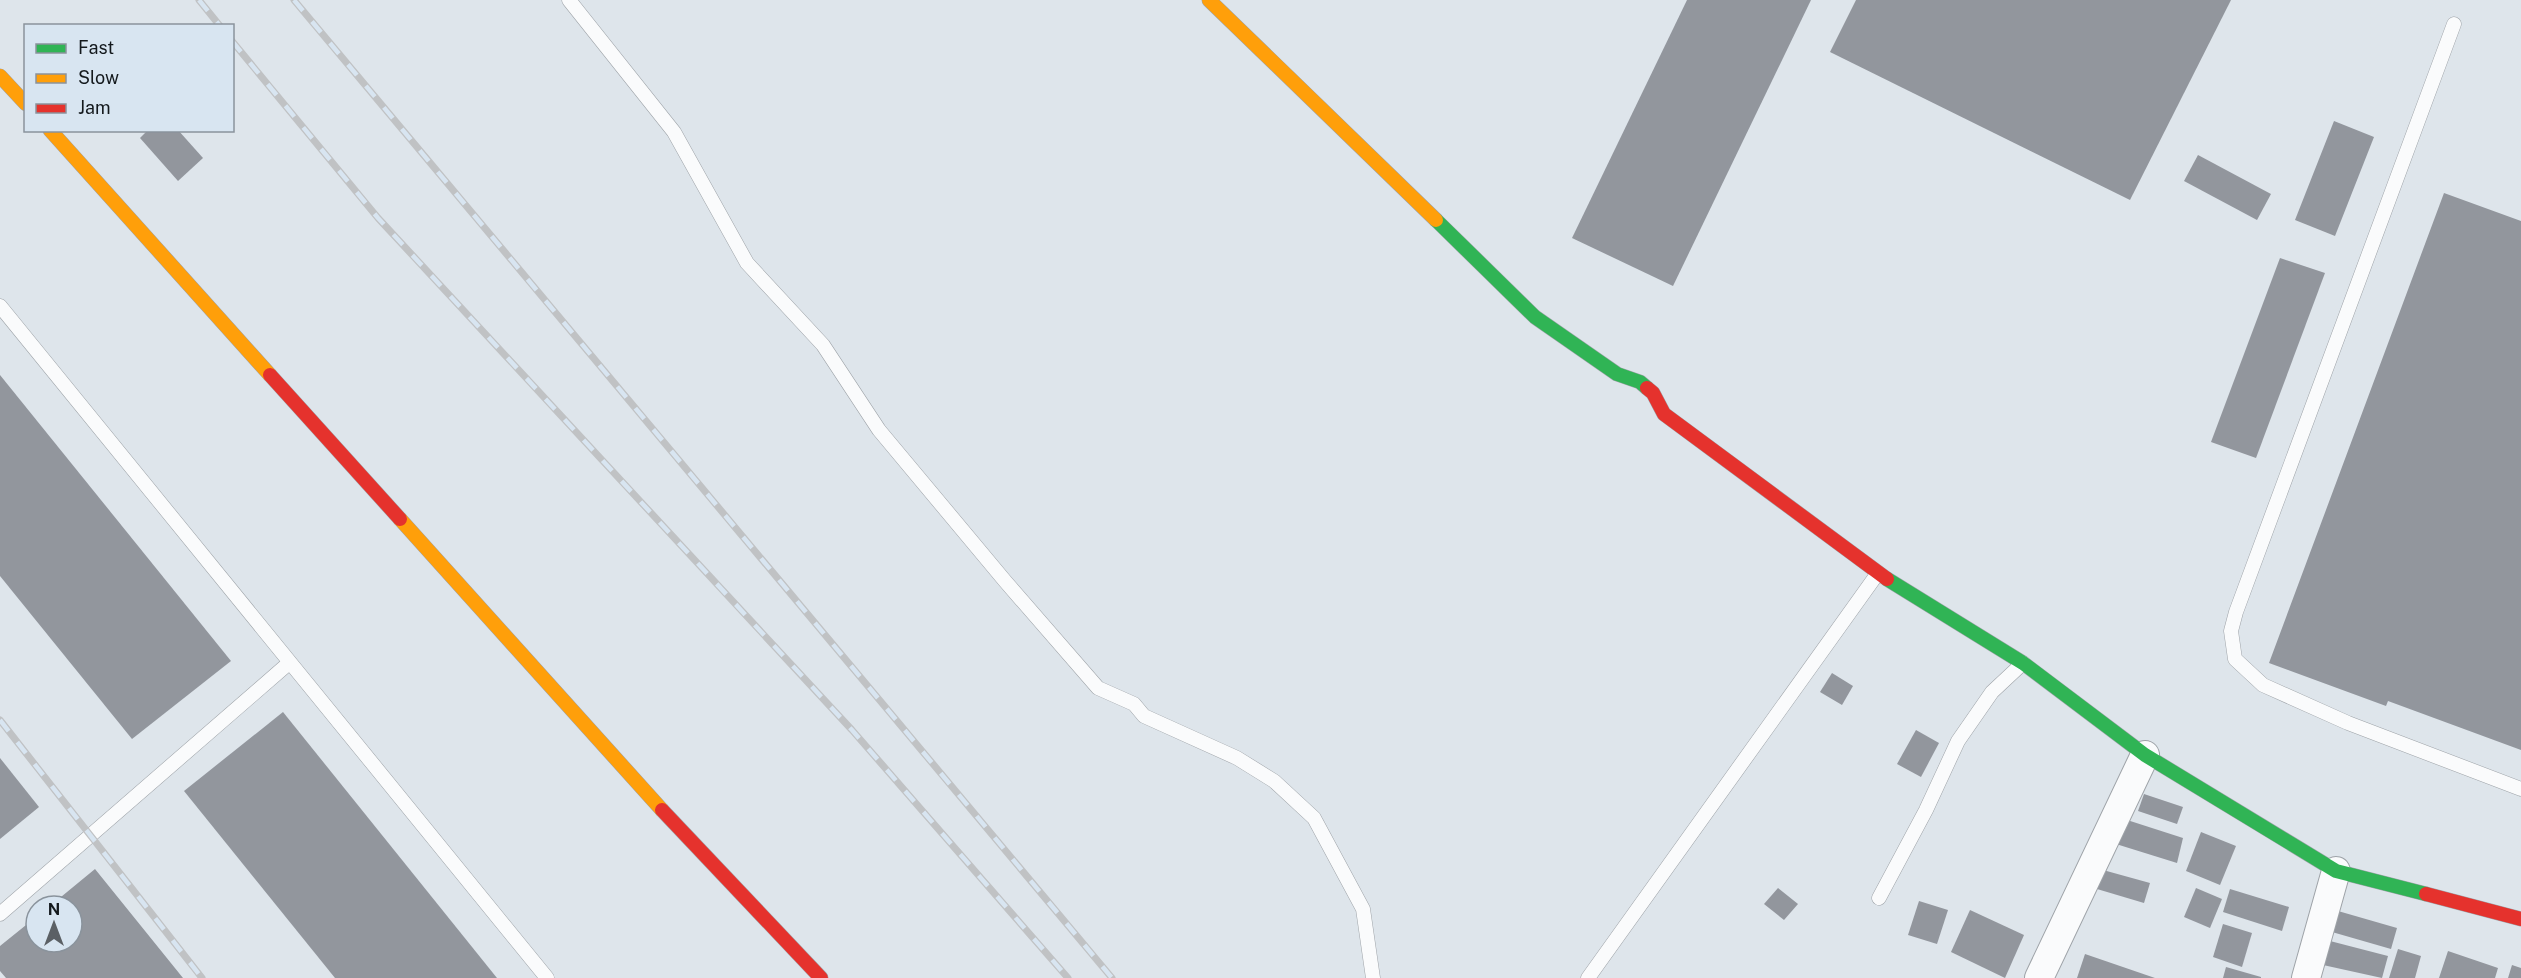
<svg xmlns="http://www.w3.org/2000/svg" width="2521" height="978" viewBox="0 0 2521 978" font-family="'Public Sans',sans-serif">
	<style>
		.building { fill: #92969d }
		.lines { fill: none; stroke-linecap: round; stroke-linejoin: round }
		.lane-casing { stroke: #9ea3a8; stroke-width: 15 }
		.street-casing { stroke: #9ea3a8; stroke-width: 30 }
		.fast-casing { stroke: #9ea3a8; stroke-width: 15 }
		.slow-casing { stroke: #9ea3a8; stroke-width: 15 }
		.jam-casing { stroke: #9ea3a8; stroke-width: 15 }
		.lane { stroke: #fafbfc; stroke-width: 14 }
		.street { stroke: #fafbfc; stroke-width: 28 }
		.fast { stroke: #30b455; stroke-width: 14 }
		.slow { stroke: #ff9f0a; stroke-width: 14 }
		.jam { stroke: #e5322d; stroke-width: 14 }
		.rail-casing { stroke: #c0c2c4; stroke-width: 7 }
		.rail { stroke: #d8e5f1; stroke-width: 4.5; stroke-dasharray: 14; stroke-linecap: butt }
	</style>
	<rect width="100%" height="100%" fill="#dee5eb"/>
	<g class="building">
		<polygon points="1687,0 1811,0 1673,286 1572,238"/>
		<polygon points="1856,0 2231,0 2130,200 1830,52"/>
		<polygon points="2334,121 2374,137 2335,236 2295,220"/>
		<polygon points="148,130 178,130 203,158 178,181 140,138"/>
		<polygon points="2198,155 2271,194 2257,220 2184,181"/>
		<polygon points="2444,193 2521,221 2521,750 2388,701 2386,706 2269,663"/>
		<polygon points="2280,258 2325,273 2256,458 2211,442"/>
		<polygon points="0,375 231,661 132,739 0,576"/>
		<polygon points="1832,673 1853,686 1842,705 1820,692"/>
		<polygon points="283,712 497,978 335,978 184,791"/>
		<polygon points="1916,730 1939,743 1921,777 1897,764"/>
		<polygon points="0,758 39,807 0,839"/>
		<polygon points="2144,794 2183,807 2177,824 2138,811"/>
		<polygon points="2124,819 2183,838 2177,863 2116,844"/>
		<polygon points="2201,832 2236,846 2220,885 2186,871"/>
		<polygon points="95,869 183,978 6,978 0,971 0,946 36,917 36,942 72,942 72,906 50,906"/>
		<polygon points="2103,870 2150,883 2144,903 2097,889"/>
		<polygon points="1778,888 1798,904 1784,920 1764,904"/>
		<polygon points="2196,888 2222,899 2210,928 2184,917"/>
		<polygon points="2230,889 2289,907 2282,931 2223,912"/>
		<polygon points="1919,901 1948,910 1937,944 1908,935"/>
		<polygon points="1970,910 2024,935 2005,978 1951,952"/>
		<polygon points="2338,911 2397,928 2391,949 2332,932"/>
		<polygon points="2223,924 2252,933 2242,967 2213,957"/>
		<polygon points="2330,941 2388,956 2382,978 2323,965"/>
		<polygon points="2398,949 2421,956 2415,978 2389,978"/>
		<polygon points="2448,951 2498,968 2495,978 2439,978"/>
		<polygon points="2085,954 2155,978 2077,978"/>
		<polygon points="2512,965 2521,968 2521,978 2508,978"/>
		<polygon points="2226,967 2261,977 2261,978 2223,978"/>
	</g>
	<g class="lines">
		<defs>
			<g id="lane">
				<polyline points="569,0 674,132 747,263 823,345 879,430 1005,581 1098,688 1134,704 1144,716 1237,758 1274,781 1314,818 1363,909 1373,978"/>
				<polyline points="2454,24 2236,612 2231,631 2235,659 2263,685 2348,723 2521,789"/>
				<polyline points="0,306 547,978"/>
				<polyline points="1879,898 1926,810 1958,741 1992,692 2023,663"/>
				<polyline points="0,914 289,663"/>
				<polyline points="1588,978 1878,573"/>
			</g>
			<g id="street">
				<polyline points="2039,978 2145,755"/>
				<polyline points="2306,978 2336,871"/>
			</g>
			<g id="fast">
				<polyline points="1436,220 1535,317 1617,374 1640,382 1647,388"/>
				<polyline points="1887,579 2023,663 2145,755 2336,871 2426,894"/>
			</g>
			<g id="slow">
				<polyline points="1209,0 1436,220"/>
				<polyline points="0,76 26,104"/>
				<polyline points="50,130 270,375"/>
				<polyline points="400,519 662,810"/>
			</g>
			<g id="jam">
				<polyline points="270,375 400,519"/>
				<polyline points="1647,388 1653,393 1664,414 1887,579"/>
				<polyline points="662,810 821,978"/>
				<polyline points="2426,894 2521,919"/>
			</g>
		</defs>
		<use href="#lane" class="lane-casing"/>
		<use href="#street" class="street-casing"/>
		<use href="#fast" class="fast-casing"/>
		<use href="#slow" class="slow-casing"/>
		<use href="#jam" class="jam-casing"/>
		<use href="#lane" class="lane"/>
		<use href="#street" class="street"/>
		<use href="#fast" class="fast"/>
		<use href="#slow" class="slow"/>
		<use href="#jam" class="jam"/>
		<defs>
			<g id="rail">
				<polyline points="199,0 220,26"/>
				<polyline points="294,0 1112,978"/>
				<polyline points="232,41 378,218 852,730 1068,978"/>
				<polyline points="0,720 202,978"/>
			</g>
		</defs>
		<use href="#rail" class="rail-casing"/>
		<use href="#rail" class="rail"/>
	</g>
	<rect x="24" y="24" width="210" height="108" fill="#d8e5f1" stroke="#8a939c" stroke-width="1.5"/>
	<rect x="36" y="44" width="30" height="9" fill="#30b455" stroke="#8a939c" stroke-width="1.5"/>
	<text x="78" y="54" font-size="18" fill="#14191d">Fast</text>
	<rect x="36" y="74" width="30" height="9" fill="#ff9f0a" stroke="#8a939c" stroke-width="1.5"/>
	<text x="78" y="84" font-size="18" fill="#14191d">Slow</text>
	<rect x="36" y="104" width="30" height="9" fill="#e5322d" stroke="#8a939c" stroke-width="1.5"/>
	<text x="78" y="114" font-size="18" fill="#14191d">Jam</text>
	<g transform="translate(54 924)"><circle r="28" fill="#d8e5f1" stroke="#8a939c" stroke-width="1.5"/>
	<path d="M0-4.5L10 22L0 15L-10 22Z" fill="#5b6065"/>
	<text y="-9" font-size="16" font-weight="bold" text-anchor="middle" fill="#14191d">N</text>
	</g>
</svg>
